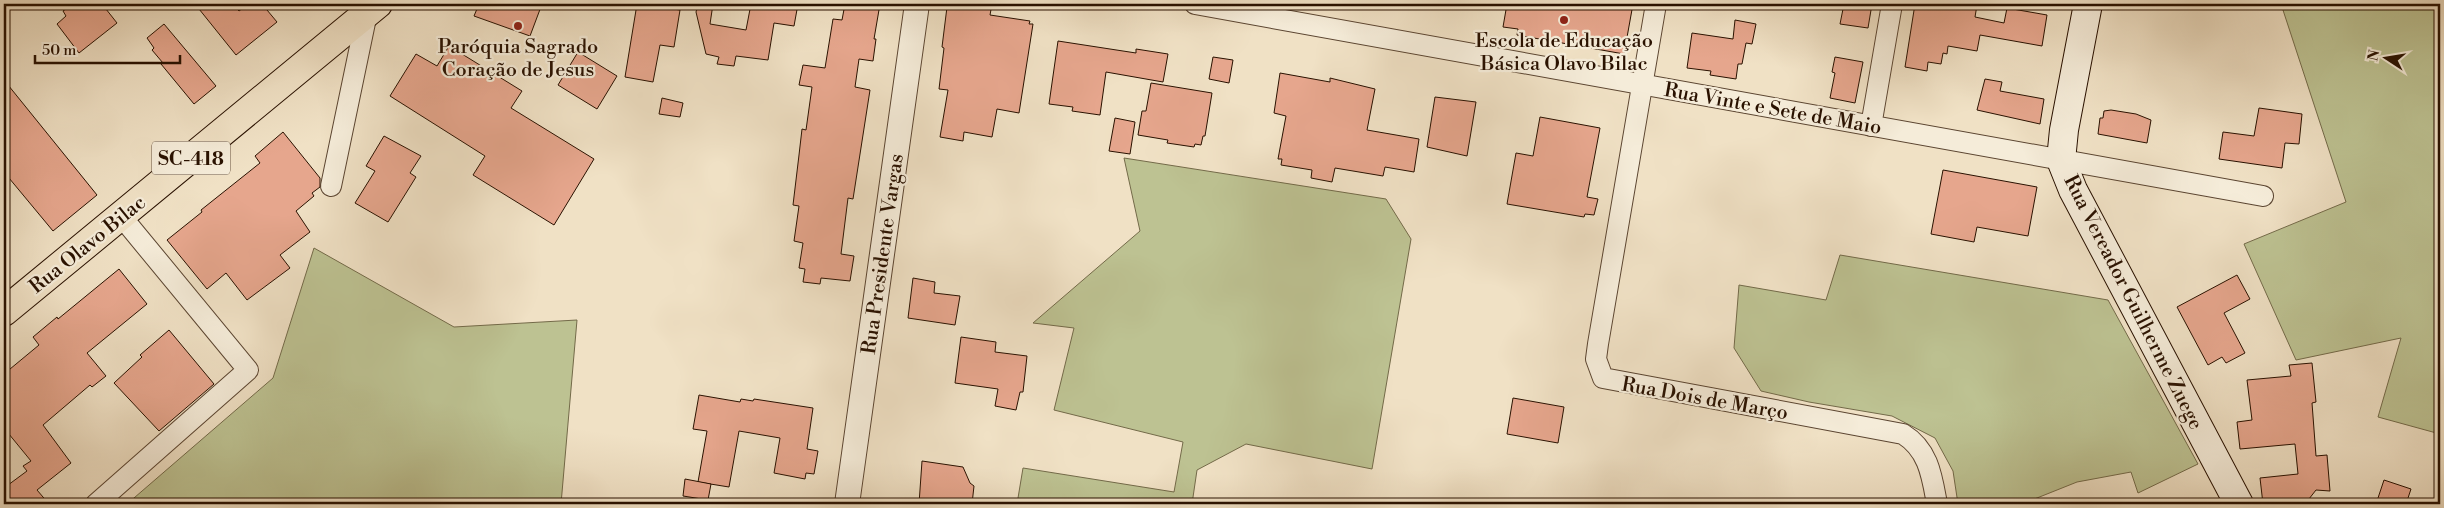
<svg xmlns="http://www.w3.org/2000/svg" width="2444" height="508" viewBox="0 0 2444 508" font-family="'Libre Bodoni',serif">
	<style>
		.green { fill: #bdc292; stroke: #736a49 }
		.building { fill: #e6a68d; stroke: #291100 }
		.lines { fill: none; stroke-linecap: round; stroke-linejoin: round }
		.minor-casing { stroke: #5b4531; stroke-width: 22 }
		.tertiary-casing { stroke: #5b4531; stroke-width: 26 }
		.secondary-casing { stroke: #291100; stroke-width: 30 }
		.primary-casing { stroke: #291100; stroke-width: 30 }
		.minor { stroke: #f5ecd9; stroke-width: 20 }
		.tertiary { stroke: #f5ecd9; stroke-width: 24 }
		.secondary { stroke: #f5ecd9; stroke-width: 28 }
		.primary { stroke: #f0e1c5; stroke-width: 28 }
		.poi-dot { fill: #8f2418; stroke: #f5ecd9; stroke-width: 2 }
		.labels { text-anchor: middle; stroke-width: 4.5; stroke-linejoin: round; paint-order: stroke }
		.shield { fill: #f5ecd9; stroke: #665341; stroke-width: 1 }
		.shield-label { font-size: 19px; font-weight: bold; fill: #291100 }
		.poi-label { font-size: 20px; fill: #291100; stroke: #f5ecd9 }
		.street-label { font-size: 20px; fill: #291100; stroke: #f5ecd9 }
	</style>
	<rect width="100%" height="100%" fill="#f0e1c5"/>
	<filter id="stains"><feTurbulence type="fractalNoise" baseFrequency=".004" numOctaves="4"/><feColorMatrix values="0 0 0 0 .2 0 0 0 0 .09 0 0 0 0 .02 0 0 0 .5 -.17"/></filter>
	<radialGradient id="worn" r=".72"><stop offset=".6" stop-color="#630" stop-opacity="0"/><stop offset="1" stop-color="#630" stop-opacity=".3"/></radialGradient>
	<g class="green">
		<polygon points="2281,4 2440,4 2440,434 2378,417 2401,338 2296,360 2244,244 2346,202"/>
		<polygon points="1124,158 1386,199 1411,239 1372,469 1246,444 1197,470 1192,504 1017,504 1023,468 1174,492 1183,442 1054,410 1074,328 1033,323 1140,231"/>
		<polygon points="314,248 454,327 577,320 561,504 127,504 273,378"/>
		<polygon points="1840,255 2108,300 2198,464 2138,493 2131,472 2077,482 2022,504 1958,504 1953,471 1935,438 1892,416 1809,402 1761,391 1734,348 1739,285 1826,300"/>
	</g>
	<g class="building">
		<polygon points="73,4 102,4 117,23 79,53 57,24 66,16 63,11"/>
		<polygon points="195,4 232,4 239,11 248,4 262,4 277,22 236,55"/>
		<polygon points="479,4 542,4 530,36 474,16"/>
		<polygon points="637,4 680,10 674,47 660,45 653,82 625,77"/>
		<polygon points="698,4 713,4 710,24 746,30 751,4 798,4 794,26 774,23 768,60 736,56 734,66 717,64 719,57 706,54 696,12"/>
		<polygon points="845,4 880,4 874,39 876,39 873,61 859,59 855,87 870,90 853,199 848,198 841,254 854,256 850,281 821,278 820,284 803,282 805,269 799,268 803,243 794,241 799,206 793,205 799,155 802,129 806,130 812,87 799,85 803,65 825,68 833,19 842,20"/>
		<polygon points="952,4 992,4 990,15 1030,21 1029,24 1033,24 1019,113 997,109 992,137 964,132 963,141 940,137 948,90 939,89 944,48 942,47 947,7 952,8"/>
		<polygon points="1507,4 1633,4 1624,54 1517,35 1518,29 1503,27"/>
		<polygon points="1844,4 1872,4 1868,28 1840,24"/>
		<polygon points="1915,4 1977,5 1975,17 2004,23 2007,8 2047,15 2042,46 1980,35 1977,51 1948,46 1947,54 1943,53 1941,64 1928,62 1927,71 1905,67"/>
		<polygon points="1735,20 1756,24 1752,44 1746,43 1742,64 1738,64 1736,79 1710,75 1711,71 1687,68 1692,33 1733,39"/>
		<polygon points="164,24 216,86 194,104 161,64 163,63 152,50 154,48 147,38"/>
		<polygon points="1058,41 1136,53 1136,49 1168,54 1163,82 1106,72 1100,115 1072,111 1073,107 1049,104"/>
		<polygon points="449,46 522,91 511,108 594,159 554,225 473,175 485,156 390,96 416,54 437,66"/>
		<polygon points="578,52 617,76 597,109 558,85"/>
		<polygon points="1213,57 1233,60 1229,83 1209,79"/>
		<polygon points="1835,57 1863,62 1855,103 1830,98 1835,73 1832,72"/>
		<polygon points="1280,73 1330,82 1330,78 1375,89 1367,130 1419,139 1414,172 1385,167 1383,176 1335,168 1332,182 1311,178 1312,170 1281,165 1282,159 1278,159 1286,116 1274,113"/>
		<polygon points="1985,79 2002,82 2000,91 2044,99 2040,124 1977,110"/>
		<polygon points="4,80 97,195 53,231 4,172"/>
		<polygon points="1151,83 1212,93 1205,136 1203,136 1201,145 1195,144 1194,147 1167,143 1168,140 1138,135 1142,111 1146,111"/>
		<polygon points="1435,97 1476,102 1467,156 1427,147"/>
		<polygon points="662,98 683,103 680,117 659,114"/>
		<polygon points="2259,108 2302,114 2299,144 2285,143 2282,168 2219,159 2223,132 2254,136"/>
		<polygon points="2111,110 2136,114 2151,120 2147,143 2098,134 2100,118 2103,118 2104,111"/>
		<polygon points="1540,117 1600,128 1587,197 1598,199 1594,215 1585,214 1584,217 1507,204 1516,153 1533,156"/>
		<polygon points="1115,118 1135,122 1130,154 1109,151"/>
		<polygon points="283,132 320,178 320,187 312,193 314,196 296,211 310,232 280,255 290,268 247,300 226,273 207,289 167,240 202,212 201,210 260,163 255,156"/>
		<polygon points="384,136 421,156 410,173 416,177 388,222 355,203 375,171 366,166"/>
		<polygon points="1943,170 2037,187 2028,236 1977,227 1974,242 1931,234"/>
		<polygon points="119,269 147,304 87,353 106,376 92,387 90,385 43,425 71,463 37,490 49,504 9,504 4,497 4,488 27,471 23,466 31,461 4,428 4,374 39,345 33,337 57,317 58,319"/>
		<polygon points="2237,275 2250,299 2224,313 2245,353 2226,363 2222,357 2208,365 2177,307"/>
		<polygon points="913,278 935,282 934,293 960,296 955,325 908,318"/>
		<polygon points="169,330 214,384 159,431 114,383 142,357 140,355"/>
		<polygon points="961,337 996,342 995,352 1027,356 1023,392 1020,392 1016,410 995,406 998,389 955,383"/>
		<polygon points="2312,363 2316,402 2312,403 2316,456 2327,455 2330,491 2316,490 2305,504 2263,504 2260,478 2298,474 2295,444 2240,449 2237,422 2252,420 2247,380 2291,376 2289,365"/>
		<polygon points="699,395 740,402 741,399 753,401 754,399 813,408 807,449 818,451 814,474 806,473 805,479 774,473 780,438 739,431 729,487 698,482 707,431 693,429"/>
		<polygon points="1513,398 1564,407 1558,443 1507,434"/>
		<polygon points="922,461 963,467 970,483 974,486 972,504 919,504"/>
		<polygon points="685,479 711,484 708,500 683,496"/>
		<polygon points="2384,480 2411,489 2406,504 2376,504"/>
	</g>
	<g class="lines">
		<defs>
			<g id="minor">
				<polyline points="1195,4 2263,196"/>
				<path d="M1656 4 1598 344 1596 359 1603 378 1903 434C1929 450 1932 477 1937 504"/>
				<polyline points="1871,126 1892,4"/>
				<polyline points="331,186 367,13"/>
				<polyline points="96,504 248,370 121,216"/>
			</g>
			<polyline id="tertiary" points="847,504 917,4"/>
			<polyline id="secondary" points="2088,4 2064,130 2061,160 2073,190 2239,504"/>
			<polyline id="primary" points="4,312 378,4"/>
		</defs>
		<use href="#minor" class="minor-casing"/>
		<use href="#tertiary" class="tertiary-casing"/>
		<use href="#secondary" class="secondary-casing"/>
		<use href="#primary" class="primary-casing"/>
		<use href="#minor" class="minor"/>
		<use href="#tertiary" class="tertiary"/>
		<use href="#secondary" class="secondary"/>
		<use href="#primary" class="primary"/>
	</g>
	<g class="poi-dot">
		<circle cx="1564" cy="20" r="5"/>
		<circle cx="518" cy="26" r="5"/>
	</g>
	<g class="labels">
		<rect class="shield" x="152" y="141.5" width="78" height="33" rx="4"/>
		<g class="shield-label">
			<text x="191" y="165">SC-418</text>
		</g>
		<g class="poi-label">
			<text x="1564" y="47">Escola de Educação<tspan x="1564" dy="23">Básica Olavo Bilac</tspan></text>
			<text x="518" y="53">Paróquia Sagrado<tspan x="518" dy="23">Coração de Jesus</tspan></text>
		</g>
		<g class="street-label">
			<text transform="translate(1773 108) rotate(10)" y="7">Rua Vinte e Sete de Maio</text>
			<text transform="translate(87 244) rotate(-39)" y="7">Rua Olavo Bilac</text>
			<text transform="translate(882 254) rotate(-82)" y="7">Rua Presidente Vargas</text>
			<text transform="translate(2134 302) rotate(63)" y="7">Rua Vereador Guilherme Zuege</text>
			<text transform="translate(1705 398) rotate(10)" y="7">Rua Dois de Março</text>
		</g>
	</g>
	<rect width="2444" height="508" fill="none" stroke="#f0e1c5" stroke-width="20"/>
	<rect x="5" y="5" width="2434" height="498" fill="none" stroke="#291100" stroke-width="2.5"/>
	<rect x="10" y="10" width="2424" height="488" fill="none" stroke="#291100"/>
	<g transform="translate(2386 58) rotate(282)" stroke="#f5ecd9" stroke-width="4" paint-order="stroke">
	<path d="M0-4L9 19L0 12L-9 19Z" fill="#291100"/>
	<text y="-8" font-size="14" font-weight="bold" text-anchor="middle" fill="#291100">N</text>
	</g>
	<path d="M35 55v8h145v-8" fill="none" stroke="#291100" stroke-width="2.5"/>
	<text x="42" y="55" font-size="15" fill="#291100" stroke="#f5ecd9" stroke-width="4" paint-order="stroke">50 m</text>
	<rect width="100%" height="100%" filter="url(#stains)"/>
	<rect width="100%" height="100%" fill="url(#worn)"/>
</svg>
